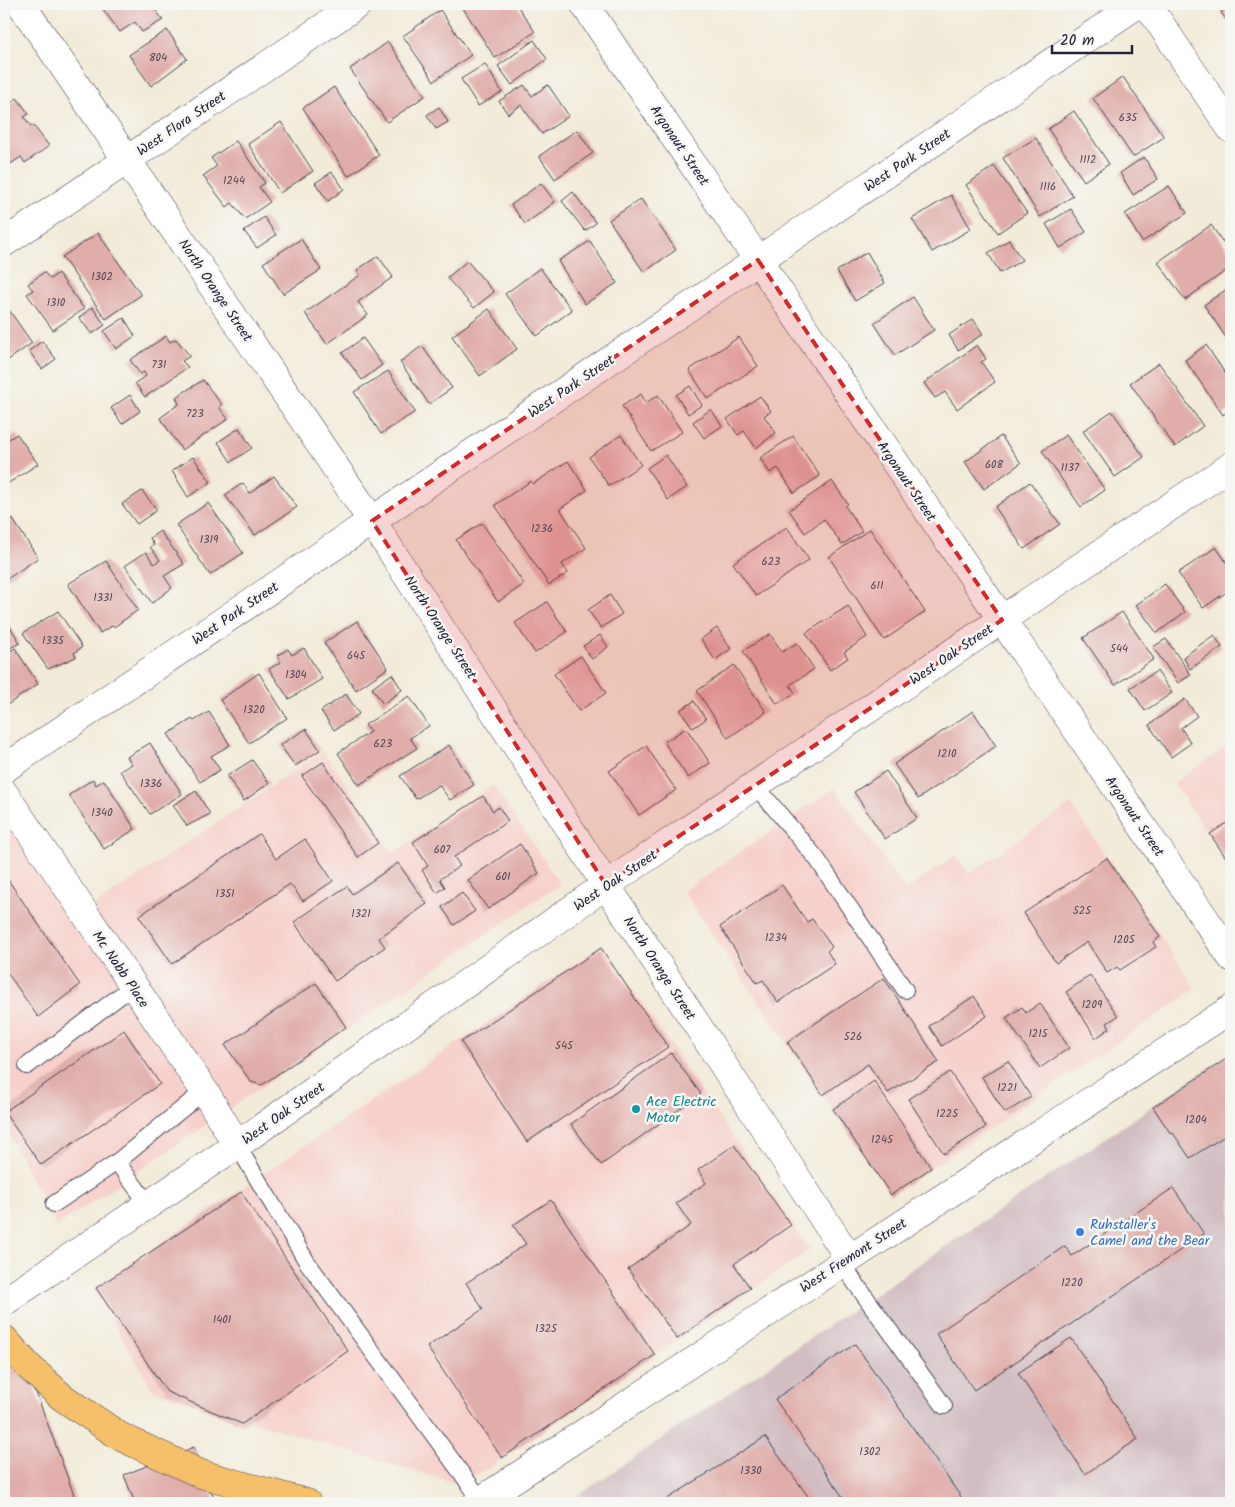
<svg xmlns="http://www.w3.org/2000/svg" width="1235" height="1507" viewBox="0 0 1235 1507" font-family="Kalam,sans-serif">
	<style>
		.built { fill: #f7d0cb }
		.industrial { fill: #d2bec2 }
		.building { fill: #e0adaa }
		.lines { fill: none; stroke-linecap: round; stroke-linejoin: round }
		.service-casing { stroke: #414053; stroke-width: 18 }
		.minor-casing { stroke: #414053; stroke-width: 29 }
		.tertiary-casing { stroke: #414053; stroke-width: 29 }
		.motorway-casing { stroke: #414053; stroke-width: 29 }
		.service { stroke: #fff; stroke-width: 16 }
		.minor { stroke: #fff; stroke-width: 28 }
		.tertiary { stroke: #fff; stroke-width: 28 }
		.motorway { stroke: #f6c06b; stroke-width: 28 }
		.marked { fill: #d62828; fill-opacity: 0.2; stroke: #d62828; stroke-width: 4; stroke-dasharray: 10 6; stroke-linejoin: round }
		.culture-dot { fill: #0f9aa8; stroke: #f6f6f2; stroke-width: 2 }
		.shop-dot { fill: #3f7fe0; stroke: #f6f6f2; stroke-width: 2 }
		.labels { text-anchor: middle; stroke-width: 5; stroke-linejoin: round; paint-order: stroke }
		.number-label { font-size: 11px; fill: #524557 }
		.street-label { font-size: 14px; fill: #22223b; stroke: #f6f6f2 }
		.culture-label { font-size: 14px; fill: #0d838f; stroke: #f6f6f2; text-anchor: start }
		.shop-label { font-size: 14px; fill: #366cbe; stroke: #f6f6f2; text-anchor: start }
	</style>
	<rect width="100%" height="100%" fill="#f6f6f2"/>
	<filter id="ink" filterUnits="userSpaceOnUse"><feTurbulence type="fractalNoise" baseFrequency=".02" numOctaves="2"/><feDisplacementMap in="SourceGraphic" scale="10" xChannelSelector="R" yChannelSelector="G"/><feConvolveMatrix kernelMatrix="1 2 1 2 8 2 1 2 1" color-interpolation-filters="sRGB"/></filter>
	<filter id="wash" filterUnits="userSpaceOnUse"><feTurbulence type="fractalNoise" baseFrequency=".0096" numOctaves="4" result="noise"/><feDisplacementMap in="SourceGraphic" scale="20" xChannelSelector="R" yChannelSelector="G"/><feGaussianBlur stdDeviation="1.12" result="paint"/><feColorMatrix in="noise" values="0 0 0 0 0 0 0 0 0 0 0 0 0 0 0 0 0 1.4 0 .05"/><feComposite in="paint" operator="in"/></filter>
	<g filter="url(#wash)">
		<rect width="100%" height="100%" fill="#f2ebd9"/>
		<g class="built">
			<polygon points="1231,744 1231,868 1174,783"/>
			<polygon points="323,751 393,853 493,785 560,884 56,1227 4,1125 4,818 15,810 85,912"/>
			<polygon points="835,788 905,891 956,855 969,874 1071,804 1196,989 891,1195 683,891"/>
			<polygon points="602,945 810,1250 487,1469 457,1484 154,1391 93,1289"/>
		</g>
		<polygon class="industrial" points="1231,1053 1231,1502 1228,1503 567,1503"/>
		<g id="blocks">
			<g class="building">
				<polygon points="99,4 151,4 163,20 142,32 135,22 120,32"/>
				<polygon points="462,4 516,4 535,32 495,58 461,5"/>
				<polygon points="1231,5 1231,27 1221,12"/>
				<polygon points="440,10 471,55 434,81 403,36"/>
				<polygon points="167,30 187,59 151,86 129,55"/>
				<polygon points="534,40 547,59 512,85 498,66"/>
				<polygon points="388,42 425,96 387,122 350,69"/>
				<polygon points="485,64 502,92 478,106 461,79"/>
				<polygon points="1123,77 1164,137 1133,157 1093,98"/>
				<polygon points="524,85 532,96 548,85 569,116 542,134 521,105 508,114 499,101"/>
				<polygon points="334,87 379,155 348,176 303,108"/>
				<polygon points="17,98 29,114 24,117 31,126 33,125 49,146 25,163 21,157 9,165 4,158 4,108"/>
				<polygon points="439,107 448,122 436,129 427,115"/>
				<polygon points="1074,111 1109,164 1084,181 1048,129"/>
				<polygon points="281,122 313,171 280,193 248,144"/>
				<polygon points="577,130 593,153 555,179 539,156"/>
				<polygon points="1036,138 1073,196 1040,217 1003,158"/>
				<polygon points="236,141 265,183 259,187 270,202 245,219 232,203 227,207 203,176 217,166 211,158"/>
				<polygon points="1144,157 1158,179 1133,195 1120,173"/>
				<polygon points="994,166 1027,213 998,233 966,185"/>
				<polygon points="332,172 344,189 328,201 315,183"/>
				<polygon points="541,183 555,202 525,224 511,205"/>
				<polygon points="1169,186 1187,213 1142,242 1125,214"/>
				<polygon points="573,192 596,223 585,231 562,201"/>
				<polygon points="951,195 971,229 932,252 912,219"/>
				<polygon points="641,199 676,250 644,272 609,220"/>
				<polygon points="1071,209 1086,232 1060,248 1046,224"/>
				<polygon points="264,217 276,235 257,248 244,231"/>
				<polygon points="1211,225 1231,254 1231,267 1185,300 1158,262"/>
				<polygon points="98,233 141,295 106,319 62,257"/>
				<polygon points="301,239 321,270 283,294 263,263"/>
				<polygon points="1009,240 1022,260 1000,273 988,253"/>
				<polygon points="590,241 617,283 585,304 558,261"/>
				<polygon points="867,252 885,283 855,301 837,271"/>
				<polygon points="378,256 393,277 358,302 368,315 327,344 305,313 360,275 357,270"/>
				<polygon points="467,261 494,292 474,308 447,278"/>
				<polygon points="540,268 572,310 537,336 505,294"/>
				<polygon points="44,272 50,279 58,273 84,309 53,330 27,294 33,290 28,284"/>
				<polygon points="1231,286 1231,345 1204,305"/>
				<polygon points="913,297 934,330 895,355 874,323"/>
				<polygon points="4,303 32,343 4,363"/>
				<polygon points="92,307 105,325 92,334 79,318"/>
				<polygon points="489,309 517,349 480,376 452,336"/>
				<polygon points="124,318 135,336 116,349 104,331"/>
				<polygon points="973,319 983,334 958,350 949,335"/>
				<polygon points="166,336 170,342 176,339 190,356 182,361 188,367 145,397 135,383 146,376 144,372 140,374 130,360"/>
				<polygon points="739,337 758,366 708,399 689,370"/>
				<polygon points="363,338 382,365 362,380 342,353"/>
				<polygon points="42,341 56,359 42,369 29,351"/>
				<polygon points="977,345 986,359 981,362 995,382 957,409 945,392 935,398 924,383"/>
				<polygon points="1206,345 1231,382 1231,409 1223,415 1185,360"/>
				<polygon points="422,346 452,388 429,404 400,362"/>
				<polygon points="1159,363 1203,426 1175,447 1130,383"/>
				<polygon points="388,371 415,412 381,434 354,392"/>
				<polygon points="203,380 222,405 219,407 228,419 182,450 160,418 179,404 176,397"/>
				<polygon points="690,386 702,405 688,414 676,395"/>
				<polygon points="641,394 646,403 658,395 682,432 651,451 622,406"/>
				<polygon points="130,395 140,411 122,424 111,408"/>
				<polygon points="760,396 771,411 764,416 776,433 756,448 744,431 738,435 727,419"/>
				<polygon points="711,409 722,426 704,438 693,422"/>
				<polygon points="1112,411 1144,457 1115,477 1083,431"/>
				<polygon points="239,428 252,448 231,462 218,442"/>
				<polygon points="17,434 38,464 4,486 4,442"/>
				<polygon points="621,435 641,465 609,486 589,457"/>
				<polygon points="1066,435 1105,490 1081,507 1042,451"/>
				<polygon points="793,436 820,476 794,493 778,468 770,473 760,458"/>
				<polygon points="1001,436 1021,463 984,489 965,462"/>
				<polygon points="666,455 687,487 668,500 647,468"/>
				<polygon points="193,457 211,482 188,497 172,471"/>
				<polygon points="568,461 587,490 560,509 586,548 562,564 568,573 549,585 495,505 531,481 533,484"/>
				<polygon points="274,476 297,507 255,535 225,495 243,483 250,493"/>
				<polygon points="832,481 848,504 845,506 862,531 842,545 824,519 805,533 789,510"/>
				<polygon points="1030,482 1060,524 1024,549 995,507"/>
				<polygon points="142,491 157,510 137,524 122,504"/>
				<polygon points="208,503 243,553 210,575 176,525"/>
				<polygon points="12,518 38,558 4,581 4,524"/>
				<polygon points="482,523 524,584 498,602 456,540"/>
				<polygon points="787,527 809,560 756,596 733,563"/>
				<polygon points="870,529 925,612 884,640 829,557"/>
				<polygon points="160,531 184,564 164,576 172,588 152,603 125,566 146,552 154,564 160,560 150,547 154,545 150,538"/>
				<polygon points="1216,547 1231,569 1231,589 1203,608 1178,573"/>
				<polygon points="106,561 138,610 114,627 112,626 100,633 68,584"/>
				<polygon points="1165,584 1185,612 1157,633 1136,605"/>
				<polygon points="610,595 622,614 601,628 588,610"/>
				<polygon points="547,602 567,632 535,653 515,623"/>
				<polygon points="848,606 867,637 844,652 848,658 830,670 806,633"/>
				<polygon points="58,611 82,647 74,653 76,657 48,669 23,633"/>
				<polygon points="1122,612 1154,659 1115,685 1083,638"/>
				<polygon points="6,620 20,643 4,651 4,621"/>
				<polygon points="357,621 388,668 356,690 324,643"/>
				<polygon points="717,628 731,649 715,660 701,639"/>
				<polygon points="770,634 782,652 797,643 814,669 790,685 795,693 777,704 743,651"/>
				<polygon points="600,635 608,647 592,659 583,646"/>
				<polygon points="1214,635 1222,647 1190,669 1183,657"/>
				<polygon points="1166,639 1191,675 1178,683 1153,647"/>
				<polygon points="15,648 38,684 4,707 4,655"/>
				<polygon points="304,648 322,679 289,699 269,669 281,662 277,656 288,649 292,655"/>
				<polygon points="581,656 606,693 579,711 554,674"/>
				<polygon points="734,665 766,712 728,738 697,691"/>
				<polygon points="1157,671 1172,693 1145,711 1130,688"/>
				<polygon points="259,673 287,718 249,743 220,700"/>
				<polygon points="392,674 402,690 383,704 372,688"/>
				<polygon points="346,694 359,714 334,730 321,711"/>
				<polygon points="409,696 429,726 410,738 417,748 359,785 338,753 370,732 365,725"/>
				<polygon points="1185,699 1197,716 1181,728 1191,743 1171,757 1149,725"/>
				<polygon points="694,701 706,719 693,728 680,710"/>
				<polygon points="973,711 996,746 918,799 894,764"/>
				<polygon points="209,712 230,745 211,756 220,770 200,782 168,734 192,719 194,721"/>
				<polygon points="686,728 710,763 688,778 664,742"/>
				<polygon points="306,729 320,750 295,766 280,745"/>
				<polygon points="150,743 182,794 150,814 120,771 132,764 127,757"/>
				<polygon points="449,745 474,785 450,800 439,785 416,799 400,776"/>
				<polygon points="646,746 676,790 639,815 609,771"/>
				<polygon points="252,760 269,783 244,801 227,776"/>
				<polygon points="323,762 378,843 358,857 302,776"/>
				<polygon points="886,771 917,818 885,839 854,792"/>
				<polygon points="93,779 96,785 104,780 135,829 104,849 69,795"/>
				<polygon points="196,791 210,814 187,826 173,805"/>
				<polygon points="483,796 493,811 499,807 508,821 454,857 460,866 440,879 445,887 437,893 422,870 428,866 413,842"/>
				<polygon points="1231,820 1231,865 1210,834"/>
				<polygon points="259,834 276,859 305,839 333,881 303,901 290,884 172,964 139,916"/>
				<polygon points="520,844 539,873 488,909 468,880"/>
				<polygon points="1107,858 1160,937 1153,942 1156,947 1120,970 1117,967 1107,973 1087,942 1056,963 1024,913"/>
				<polygon points="398,863 427,904 379,938 385,947 335,981 294,922 347,886 352,894"/>
				<polygon points="4,874 80,985 38,1017 4,968"/>
				<polygon points="782,885 807,922 812,919 832,947 827,951 835,964 778,1002 763,980 757,983 720,927"/>
				<polygon points="462,893 475,911 454,925 442,907"/>
				<polygon points="601,948 668,1047 527,1142 461,1042"/>
				<polygon points="1090,975 1118,1016 1107,1023 1110,1028 1096,1038 1066,992"/>
				<polygon points="884,978 939,1062 888,1093 868,1064 823,1095 787,1042"/>
				<polygon points="316,983 346,1027 262,1085 251,1082 225,1045"/>
				<polygon points="974,996 987,1016 942,1046 929,1026"/>
				<polygon points="1040,1003 1069,1048 1040,1068 1006,1018 1022,1007 1026,1013"/>
				<polygon points="124,1030 160,1084 41,1165 4,1112"/>
				<polygon points="671,1053 701,1094 601,1165 571,1124"/>
				<polygon points="1231,1056 1231,1132 1190,1158 1173,1133 1171,1134 1153,1107"/>
				<polygon points="1008,1061 1031,1097 1005,1113 982,1077"/>
				<polygon points="950,1072 986,1127 944,1154 908,1099"/>
				<polygon points="874,1081 931,1168 891,1195 833,1109"/>
				<polygon points="734,1145 791,1225 734,1264 750,1288 677,1339 628,1269 691,1225 676,1203 706,1183 698,1170"/>
				<polygon points="1173,1188 1204,1234 974,1390 936,1334 1065,1246 1072,1256"/>
				<polygon points="241,1192 348,1351 242,1424 167,1392 96,1288"/>
				<polygon points="551,1200 655,1355 502,1458 427,1347 483,1309 466,1283 526,1244 513,1225"/>
				<polygon points="1071,1338 1138,1439 1085,1474 1018,1373"/>
				<polygon points="855,1344 965,1503 847,1503 775,1399"/>
				<polygon points="24,1360 77,1503 4,1503 4,1368"/>
				<polygon points="765,1437 813,1503 661,1503"/>
				<polygon points="194,1447 216,1503 135,1503 124,1475"/>
			</g>
		</g>
	</g>
	<g filter="url(#ink)">
		<use href="#blocks" fill-opacity="0" stroke="#414053" stroke-width="1"/>
		<g class="lines">
			<defs>
				<g id="service">
					<polyline points="755,785 817,859 905,990"/>
					<polyline points="27,1066 133,986"/>
					<polyline points="237,1145 307,1262 481,1500"/>
					<polyline points="117,1162 204,1091"/>
					<polyline points="54,1204 117,1162 148,1204"/>
					<polyline points="841,1263 944,1406"/>
				</g>
				<g id="minor">
					<polyline points="21,4 372,521 606,885 849,1258"/>
					<polyline points="584,4 1231,957"/>
					<polyline points="1147,4 1231,129"/>
					<polyline points="4,243 358,4"/>
					<polyline points="4,793 207,1095 237,1145"/>
				</g>
				<g id="tertiary">
					<polyline points="4,769 1138,4"/>
					<polyline points="4,1302 237,1145 606,885 1231,466"/>
					<polyline points="477,1503 1231,1009"/>
				</g>
				<polyline id="motorway" points="4,1339 28,1366 62,1397 121,1437 201,1474 307,1503"/>
			</defs>
			<use href="#service" class="service-casing"/>
			<use href="#minor" class="minor-casing"/>
			<use href="#tertiary" class="tertiary-casing"/>
			<use href="#motorway" class="motorway-casing"/>
			<use href="#service" class="service"/>
			<use href="#minor" class="minor"/>
			<use href="#tertiary" class="tertiary"/>
			<use href="#motorway" class="motorway"/>
		</g>
	</g>
	<path class="marked" d="M758 260 1002 620 606 885 372 521Z"/>
	<circle class="culture-dot" cx="636" cy="1109" r="5"/>
	<circle class="shop-dot" cx="1080" cy="1232" r="5"/>
	<g class="labels">
		<g class="number-label">
			<text x="158" y="61">804</text>
			<text x="1128" y="121">635</text>
			<text x="1088" y="163">1112</text>
			<text x="234" y="184">1244</text>
			<text x="1048" y="190">1116</text>
			<text x="102" y="280">1302</text>
			<text x="56" y="306">1310</text>
			<text x="159" y="368">731</text>
			<text x="195" y="417">723</text>
			<text x="994" y="468">608</text>
			<text x="1070" y="471">1137</text>
			<text x="542" y="532">1236</text>
			<text x="209" y="543">1319</text>
			<text x="771" y="565">623</text>
			<text x="877" y="589">611</text>
			<text x="103" y="601">1331</text>
			<text x="53" y="644">1335</text>
			<text x="1119" y="652">544</text>
			<text x="356" y="659">645</text>
			<text x="296" y="678">1304</text>
			<text x="254" y="713">1320</text>
			<text x="383" y="747">623</text>
			<text x="947" y="757">1210</text>
			<text x="151" y="787">1336</text>
			<text x="102" y="816">1340</text>
			<text x="442" y="853">607</text>
			<text x="503" y="880">601</text>
			<text x="225" y="897">1351</text>
			<text x="1082" y="914">525</text>
			<text x="361" y="917">1321</text>
			<text x="776" y="941">1234</text>
			<text x="1124" y="943">1205</text>
			<text x="1092" y="1008">1209</text>
			<text x="1038" y="1037">1215</text>
			<text x="853" y="1040">526</text>
			<text x="564" y="1049">545</text>
			<text x="1007" y="1091">1221</text>
			<text x="947" y="1117">1225</text>
			<text x="1196" y="1123">1204</text>
			<text x="882" y="1143">1245</text>
			<text x="1072" y="1286">1220</text>
			<text x="222" y="1323">1401</text>
			<text x="546" y="1332">1325</text>
			<text x="870" y="1455">1302</text>
			<text x="751" y="1474">1330</text>
		</g>
		<g class="street-label">
			<text transform="translate(181 123) rotate(-34)" y="5">West Flora Street</text>
			<text transform="translate(680 145) rotate(56)" y="5">Argonaut Street</text>
			<text transform="translate(907 160) rotate(-34)" y="5">West Park Street</text>
			<text transform="translate(216 290) rotate(56)" y="5">North Orange Street</text>
			<text transform="translate(571 386) rotate(-34)" y="5">West Park Street</text>
			<text transform="translate(907 481) rotate(56)" y="5">Argonaut Street</text>
			<text transform="translate(235 613) rotate(-34)" y="5">West Park Street</text>
			<text transform="translate(441 627) rotate(57)" y="5">North Orange Street</text>
			<text transform="translate(951 654) rotate(-34)" y="5">West Oak Street</text>
			<text transform="translate(1135 816) rotate(56)" y="5">Argonaut Street</text>
			<text transform="translate(615 880) rotate(-34)" y="5">West Oak Street</text>
			<text transform="translate(660 968) rotate(57)" y="5">North Orange Street</text>
			<text transform="translate(121 969) rotate(56)" y="5">Mc Nabb Place</text>
			<text transform="translate(283 1113) rotate(-35)" y="5">West Oak Street</text>
			<text transform="translate(853 1255) rotate(-33)" y="5">West Fremont Street</text>
		</g>
		<g class="culture-label">
			<text x="646" y="1106">Ace Electric<tspan x="646" dy="16">Motor</tspan></text>
		</g>
		<g class="shop-label">
			<text x="1090" y="1229">Ruhstaller's<tspan x="1090" dy="16">Camel and the Bear</tspan></text>
		</g>
	</g>
	<rect width="1235" height="1507" fill="none" stroke="#f6f6f2" stroke-width="20"/>
	<path d="M1052 45v8h80v-8" fill="none" stroke="#22223b" stroke-width="2.5"/>
	<text x="1060" y="45" font-size="15" fill="#22223b" stroke="#f6f6f2" stroke-width="4" paint-order="stroke">20 m</text>
</svg>
